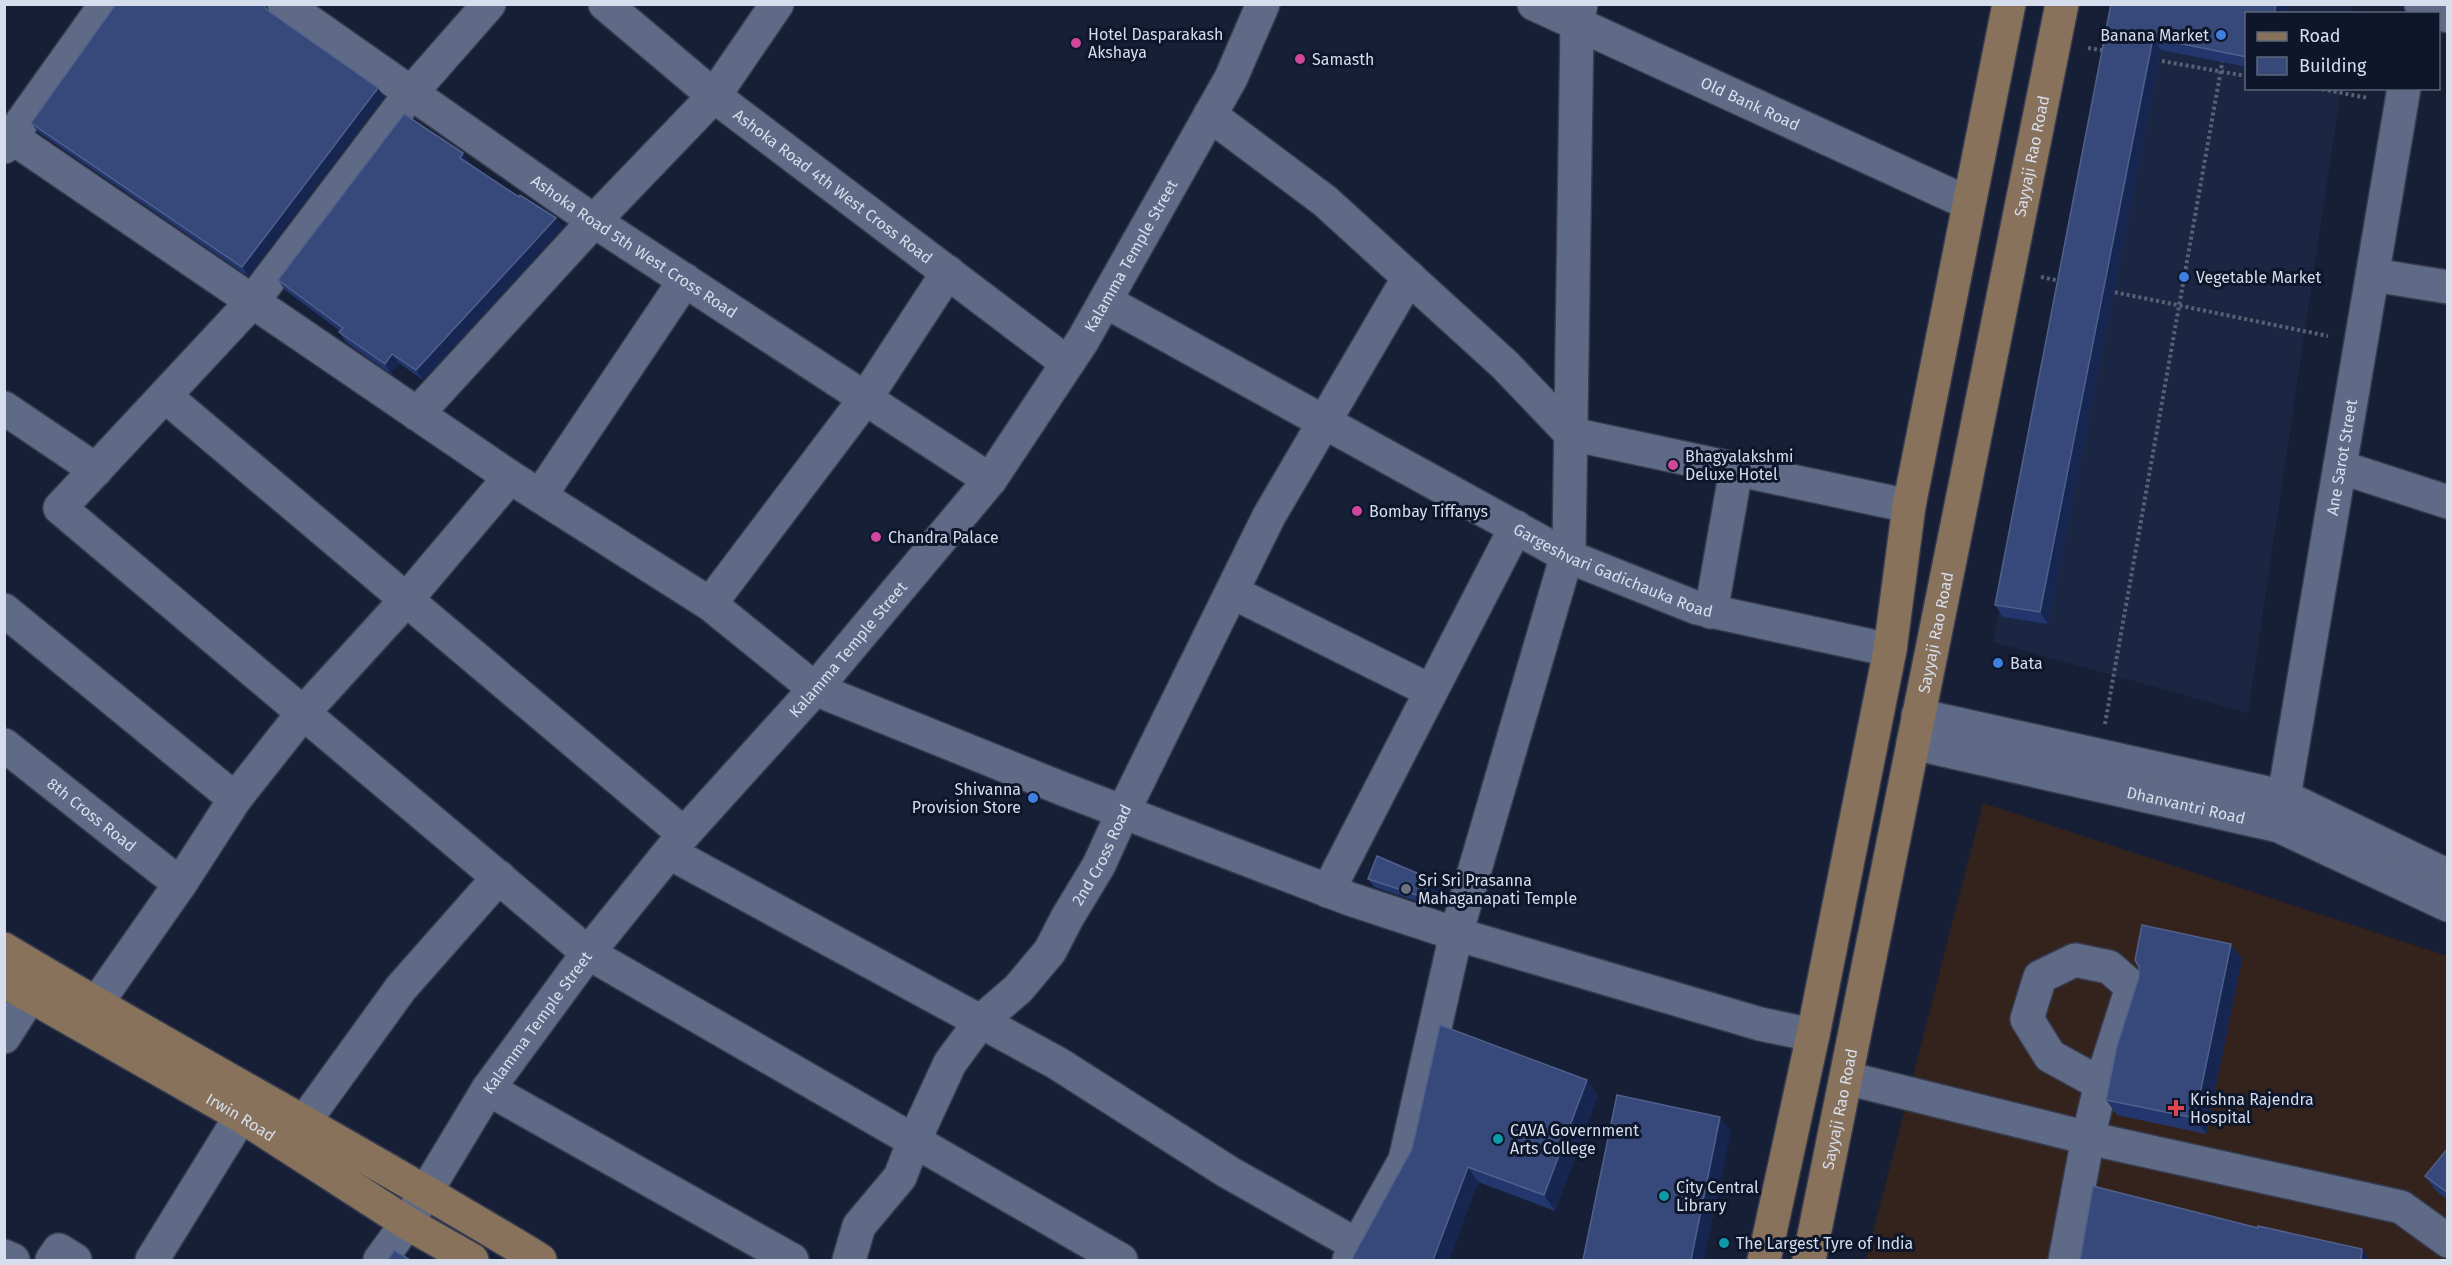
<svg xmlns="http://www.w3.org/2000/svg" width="2452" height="1265" viewBox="0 0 2452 1265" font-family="'Fira Sans',sans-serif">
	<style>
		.built { fill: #1b2642 }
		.medical { fill: #34221d }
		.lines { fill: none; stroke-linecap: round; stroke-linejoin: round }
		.minor-casing { stroke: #363b4e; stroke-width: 36 }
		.major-casing { stroke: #363b4e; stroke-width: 36 }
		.path { stroke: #586174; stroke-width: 4; stroke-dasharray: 3 3; stroke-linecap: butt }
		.minor { stroke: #5f6b86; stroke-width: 33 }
		.major { stroke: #88725c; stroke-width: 33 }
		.wall { fill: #23376e }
		.shaded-wall { fill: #162651 }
		.building { fill: #37487b; stroke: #50608d; stroke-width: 1.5 }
		.shop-dot { fill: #3f7fe0; stroke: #0d162b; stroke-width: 2 }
		.hotel-dot { fill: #d1479c; stroke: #0d162b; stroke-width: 2 }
		.worship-dot { fill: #6b7280; stroke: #0d162b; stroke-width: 2 }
		.health-dot { fill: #e0444e; stroke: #0d162b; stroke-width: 2 }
		.culture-dot { fill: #0f9aa8; stroke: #0d162b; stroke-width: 2 }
		.labels { text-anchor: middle; stroke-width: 6; stroke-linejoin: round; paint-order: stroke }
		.poi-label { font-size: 16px; fill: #d6ddec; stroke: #0d162b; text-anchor: start }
		.street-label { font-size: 16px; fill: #d6ddec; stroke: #0d162b }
	</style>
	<rect width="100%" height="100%" fill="#161f35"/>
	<polygon class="built" points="2110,5 2354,5 2352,13 2246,14 2246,88 2341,89 2248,713 1993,642"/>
	<polygon class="medical" points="1983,803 2447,956 2447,1260 1866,1260"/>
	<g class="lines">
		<defs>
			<g id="minor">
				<path id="s1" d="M284 4 594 221 990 480"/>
				<polyline points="489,4 410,94 252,302 60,508 588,953 1121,1260"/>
				<path id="s2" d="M605 4 714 96 1066 362"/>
				<path id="s3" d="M1534 4 1968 203"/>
				<polyline points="2421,4 2448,16"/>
				<polyline points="1210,115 1325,201 1505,365 1571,434 1909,506"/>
				<polyline points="4,132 510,477 710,604 815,689 1063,789 1350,899 1456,934 1760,1024 1813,1035"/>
				<polyline points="4,147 106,4"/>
				<polyline points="2373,275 2448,287"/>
				<path id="s4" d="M1105 301 1567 556 1697 608 1890 650"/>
				<polyline points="165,396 684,834"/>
				<polyline points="4,408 96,470"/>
				<polyline points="417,414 594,221 714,96 777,4"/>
				<polyline points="2340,467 2448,502"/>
				<polyline points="540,496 685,280"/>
				<polyline points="1232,592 1431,691"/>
				<polyline points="710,604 865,399 948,272"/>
				<polyline points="4,610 235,799"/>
				<polyline points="1711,612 1736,470"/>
				<polyline points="1918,715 2285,797 2448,876"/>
				<path id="s5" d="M1913 743 2279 826 2448 905"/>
				<path id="s6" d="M4 745 180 884"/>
				<path id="s7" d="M2279 826 2404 88"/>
				<polyline points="670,853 1057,1063 1228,1172 1357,1245"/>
				<polyline points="1328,891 1516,527"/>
				<polyline points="96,1004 180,884 235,799 303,713 406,600 510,477"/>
				<polyline points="4,1037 30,996"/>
				<polyline points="1846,1078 2088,1138 2065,1260"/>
				<polyline points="2101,1084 2050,1056 2027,1019 2040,977 2075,960 2109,967 2132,987 2101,1084 2088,1138 2401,1207 2448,1241"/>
				<polyline points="488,1089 792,1260"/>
				<polyline points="304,1122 401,988 499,877"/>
				<polyline points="4,1256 13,1260"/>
				<polyline points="52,1260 59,1250 75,1260"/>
				<polyline points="152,1260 241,1116"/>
				<path id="s8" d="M380 1260 407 1223 488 1089 588 953 684 834 815 689 990 480 1083 340 1231 78 1263 4"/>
				<path id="s9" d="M849 1260 859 1226 900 1177 914 1141 950 1063 981 1021 1018 989 1050 951 1067 918 1099 865 1123 812 1269 516 1409 277"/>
				<polyline points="1349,1260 1405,1160 1456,934 1569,548 1577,24 1581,4"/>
			</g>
			<g id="major">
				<path d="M4 949C181 1056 364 1152 540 1260"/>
				<path id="s10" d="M4 981 241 1116 407 1223 472 1260"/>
				<polyline points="1764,1260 1813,1035 1890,650 1909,506 2009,4"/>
				<path id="s11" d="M1809 1260 2062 4"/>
			</g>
		</defs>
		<use href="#minor" class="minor-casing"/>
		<use href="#major" class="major-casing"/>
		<g class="path">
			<polyline points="2088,48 2107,51"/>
			<polyline points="2156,60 2246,76"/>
			<polyline points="2316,88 2368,98"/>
			<polyline points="2041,277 2060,281"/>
			<polyline points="2109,291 2328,336"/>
			<polyline points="2105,724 2223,58"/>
		</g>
		<use href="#minor" class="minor"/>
		<use href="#major" class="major"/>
	</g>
	<g class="wall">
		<polygon points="266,4 267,10 384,97 248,276 38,132 31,123"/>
		<polygon points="2111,4 2287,4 2285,14 2247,14 2247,67 2161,50 2048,624 2003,617 1995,605"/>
		<polygon points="463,153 470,163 469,164 519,197 556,218 563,227 423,380 399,363 391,374 346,342 339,332 340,331 285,290 278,280"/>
		<polygon points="1368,879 1439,888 1431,906 1374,887"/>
		<polygon points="2242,959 2206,1134 2117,1115 2106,1100"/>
		<polygon points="1598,1095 1555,1211 1478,1182 1449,1260 1352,1260 1412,1149"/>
		<polygon points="2448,1148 2448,1200 2436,1191 2425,1176"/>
	</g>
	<g class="shaded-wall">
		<polygon points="2276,4 2287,4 2285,14 2274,14"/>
		<polygon points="2153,38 2161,50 2048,624 2040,612"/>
		<polygon points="378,88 384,97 248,276 242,267"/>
		<polygon points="463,153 470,163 467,167 460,158"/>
		<polygon points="556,218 563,227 423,380 416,370"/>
		<polygon points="392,354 399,363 391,374 385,364"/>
		<polygon points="1433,880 1439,888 1431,906 1426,898"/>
		<polygon points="2231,944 2242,959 2206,1134 2195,1118"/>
		<polygon points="1587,1080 1598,1095 1555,1211 1544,1195"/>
		<polygon points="1720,1117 1731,1132 1704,1260 1691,1260"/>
		<polygon points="1468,1167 1478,1182 1449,1260 1433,1260"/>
		<polygon points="2362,1249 2370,1260 2361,1260"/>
	</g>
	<g class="building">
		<polygon points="116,4 262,4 267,10 378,88 242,267 31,123"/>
		<polygon points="2111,4 2276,4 2274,14 2247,14 2247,57 2153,38 2040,612 1995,605"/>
		<polygon points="404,114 463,153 460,158 519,197 520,195 556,218 416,370 392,354 385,364 339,332 343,328 278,280"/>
		<polygon points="1377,856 1433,880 1426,898 1368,879"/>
		<polygon points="2142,925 2231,944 2195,1118 2106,1100 2117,1046 2139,977 2139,967 2135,960"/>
		<polygon points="1440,1025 1587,1080 1544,1195 1468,1167 1433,1260 1352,1260 1354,1255 1412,1149"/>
		<polygon points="1617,1095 1720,1117 1691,1260 1583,1260"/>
		<polygon points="2448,1148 2448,1193 2425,1176"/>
		<polygon points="2093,1186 2258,1228 2258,1226 2362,1249 2361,1260 2080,1260"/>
		<polygon points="394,1250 410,1260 388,1260"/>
	</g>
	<g class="shop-dot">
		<circle cx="2221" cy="35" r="6"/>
		<circle cx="2184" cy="277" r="6"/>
		<circle cx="1998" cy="663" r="6"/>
		<circle cx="1033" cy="798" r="6"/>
	</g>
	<g class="hotel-dot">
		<circle cx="1076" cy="43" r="6"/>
		<circle cx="1300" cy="59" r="6"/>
		<circle cx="1673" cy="465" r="6"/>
		<circle cx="1357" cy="511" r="6"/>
		<circle cx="876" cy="537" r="6"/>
	</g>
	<circle class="worship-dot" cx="1406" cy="889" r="6"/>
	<path class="health-dot" d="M2173 1099h6v6h6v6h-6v6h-6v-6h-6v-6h6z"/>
	<g class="culture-dot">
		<circle cx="1498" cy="1139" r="6"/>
		<circle cx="1664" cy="1196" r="6"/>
		<circle cx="1724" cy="1243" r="6"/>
	</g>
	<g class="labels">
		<g class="poi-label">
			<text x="1088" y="40">Hotel Dasparakash<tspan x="1088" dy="18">Akshaya</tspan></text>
			<text x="2209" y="41" text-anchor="end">Banana Market</text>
			<text x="1312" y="65">Samasth</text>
			<text x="2196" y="283">Vegetable Market</text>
			<text x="1685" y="462">Bhagyalakshmi<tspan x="1685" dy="18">Deluxe Hotel</tspan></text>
			<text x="1369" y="517">Bombay Tiffanys</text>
			<text x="888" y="543">Chandra Palace</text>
			<text x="2010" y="669">Bata</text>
			<text x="1021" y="795" text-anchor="end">Shivanna<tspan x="1021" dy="18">Provision Store</tspan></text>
			<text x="1418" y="886">Sri Sri Prasanna<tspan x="1418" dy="18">Mahaganapati Temple</tspan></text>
			<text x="2190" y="1105">Krishna Rajendra<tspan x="2190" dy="18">Hospital</tspan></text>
			<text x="1510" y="1136">CAVA Government<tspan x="1510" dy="18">Arts College</tspan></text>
			<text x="1676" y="1193">City Central<tspan x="1676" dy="18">Library</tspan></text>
			<text x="1736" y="1249">The Largest Tyre of India</text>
		</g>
		<g class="street-label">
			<text dy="6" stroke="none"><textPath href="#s3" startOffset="238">Old Bank Road</textPath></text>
			<text dy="6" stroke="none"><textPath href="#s11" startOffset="1126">Sayyaji Rao Road</textPath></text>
			<text dy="6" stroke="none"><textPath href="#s2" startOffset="292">Ashoka Road 4th West Cross Road</textPath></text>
			<text dy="6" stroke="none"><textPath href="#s1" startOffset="426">Ashoka Road 5th West Cross Road</textPath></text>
			<text dy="6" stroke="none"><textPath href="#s8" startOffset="1257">Kalamma Temple Street</textPath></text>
			<text dy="6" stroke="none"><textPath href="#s7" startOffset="374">Ane Sarot Street</textPath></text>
			<text dy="6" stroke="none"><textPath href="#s4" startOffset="576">Gargeshvari Gadichauka Road</textPath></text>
			<text dy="6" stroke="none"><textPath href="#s11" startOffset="640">Sayyaji Rao Road</textPath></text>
			<text dy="6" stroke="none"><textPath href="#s8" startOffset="771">Kalamma Temple Street</textPath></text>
			<text dy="6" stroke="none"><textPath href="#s5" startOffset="280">Dhanvantri Road</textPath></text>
			<text dy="6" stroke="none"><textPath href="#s6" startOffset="112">8th Cross Road</textPath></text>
			<text dy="6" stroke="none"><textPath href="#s9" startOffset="484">2nd Cross Road</textPath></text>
			<text dy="6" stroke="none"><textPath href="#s8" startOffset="285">Kalamma Temple Street</textPath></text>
			<text dy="6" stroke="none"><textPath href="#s11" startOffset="154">Sayyaji Rao Road</textPath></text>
			<text dy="6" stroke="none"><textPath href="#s10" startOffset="273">Irwin Road</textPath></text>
		</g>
	</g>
	<rect width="2452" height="1265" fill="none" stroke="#d6ddec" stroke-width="12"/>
	<rect x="2245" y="12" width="195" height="78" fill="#0d162b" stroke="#5d6678" stroke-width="1.5"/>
	<rect x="2257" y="32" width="30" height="9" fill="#88725c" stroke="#5d6678" stroke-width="1.5"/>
	<text x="2299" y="42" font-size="18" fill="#d6ddec">Road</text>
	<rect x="2257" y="57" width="30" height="18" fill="#37487b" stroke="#5d6678" stroke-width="1.5"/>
	<text x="2299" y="72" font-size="18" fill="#d6ddec">Building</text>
</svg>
